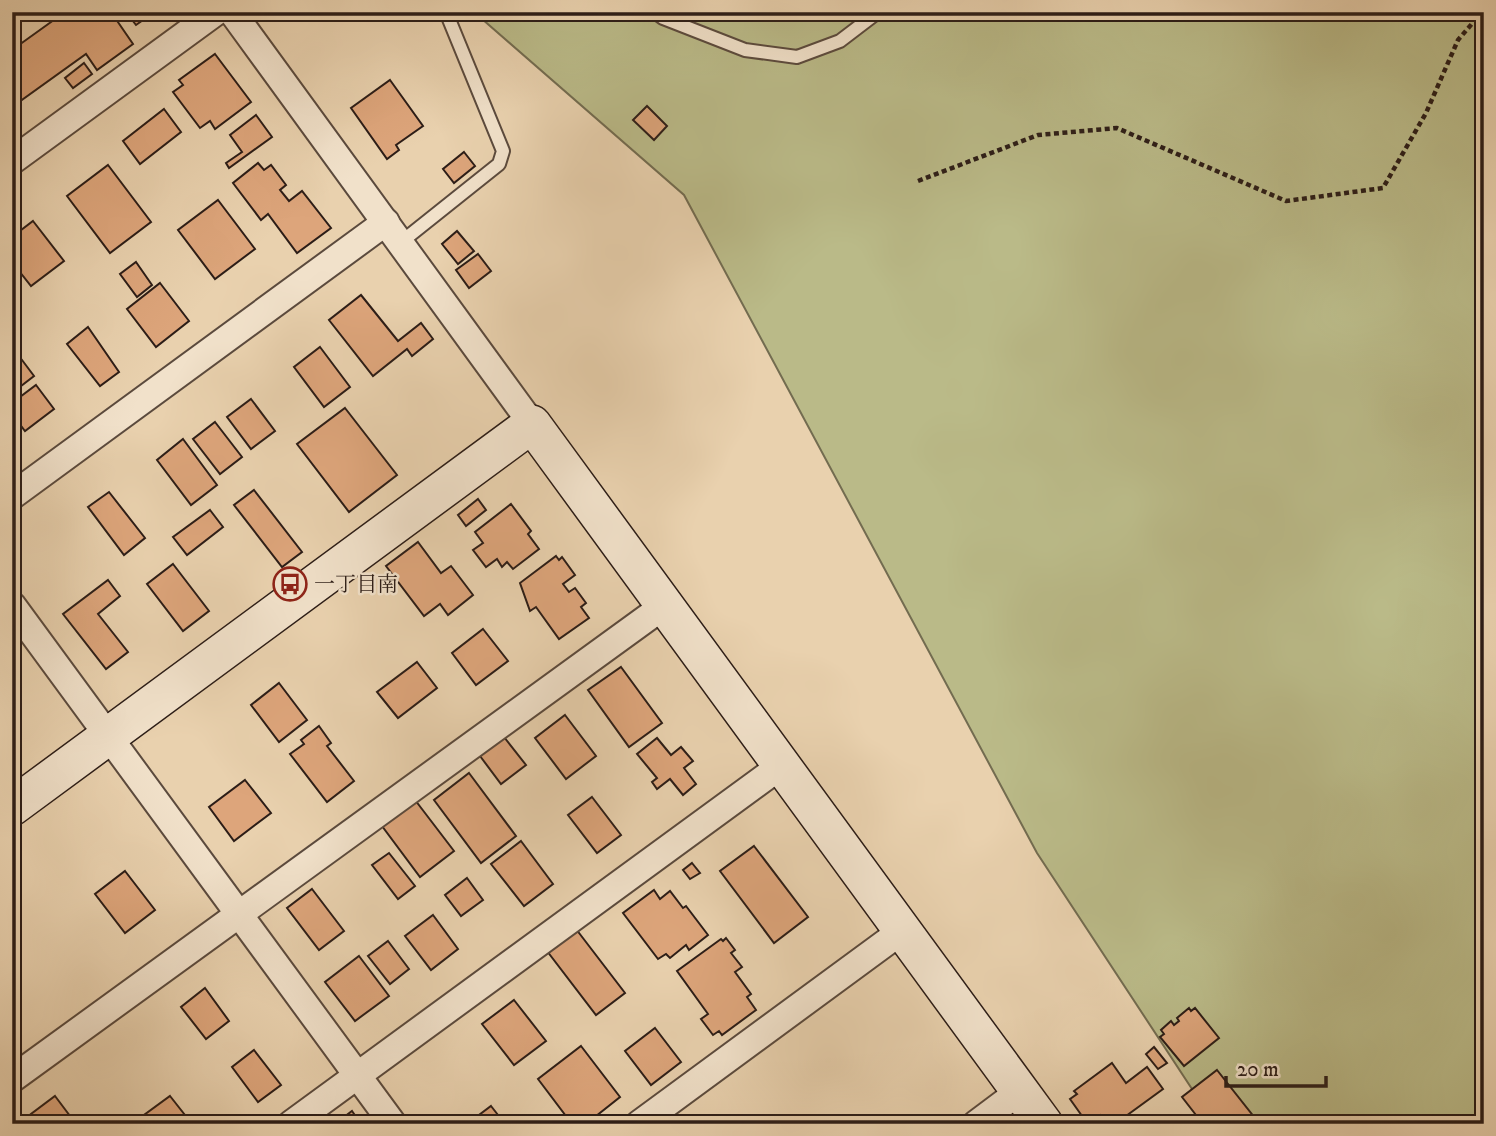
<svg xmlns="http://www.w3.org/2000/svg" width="1496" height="1136" viewBox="0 0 1496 1136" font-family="'IM FELL DW Pica','Noto Serif JP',serif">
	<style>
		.green { fill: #baba88; stroke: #736c50; stroke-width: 2 }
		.building { fill: #dda57b; stroke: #2c1d17; stroke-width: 2 }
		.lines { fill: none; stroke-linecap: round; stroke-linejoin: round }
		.lane-casing { stroke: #5b4a3d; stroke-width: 16 }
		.street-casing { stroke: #5b4a3d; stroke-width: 30 }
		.secondary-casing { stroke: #2c1d17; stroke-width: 40 }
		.path { stroke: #2c1d17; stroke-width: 4.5; stroke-dasharray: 5 3.5; stroke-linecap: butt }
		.lane { stroke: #f1e1ca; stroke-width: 12 }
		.street { stroke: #f1e1ca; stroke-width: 26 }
		.secondary { stroke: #f1e1ca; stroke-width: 37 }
		.labels { text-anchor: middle; stroke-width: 5; stroke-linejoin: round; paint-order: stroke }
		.poi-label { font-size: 21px; fill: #2c1d17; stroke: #f1e1ca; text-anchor: start }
	</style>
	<rect width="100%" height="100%" fill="#e9d1ae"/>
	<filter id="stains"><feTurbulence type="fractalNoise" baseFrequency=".00286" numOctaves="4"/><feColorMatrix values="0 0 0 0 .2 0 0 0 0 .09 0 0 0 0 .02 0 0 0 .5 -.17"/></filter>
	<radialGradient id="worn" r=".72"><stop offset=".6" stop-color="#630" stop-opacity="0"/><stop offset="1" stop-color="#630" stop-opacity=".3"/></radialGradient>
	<polygon class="green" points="474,12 1484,12 1484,1124 1215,1124 1037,853 684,195"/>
	<g class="building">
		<polygon points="65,12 111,12 133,44 97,70 86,54 12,107 12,58 15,56 12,50"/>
		<polygon points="126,12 152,12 153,13 136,25"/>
		<polygon points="215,54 251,102 215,129 210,121 200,128 173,92 183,85 179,80"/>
		<polygon points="84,63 92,74 73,88 65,78"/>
		<polygon points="390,80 423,126 396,145 399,150 387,159 351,108"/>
		<polygon points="647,106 667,126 654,140 633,120"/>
		<polygon points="164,109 181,132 140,164 123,141"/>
		<polygon points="256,115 272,137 229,168 226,163 242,152 230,135"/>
		<polygon points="464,152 475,166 454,183 443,169"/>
		<polygon points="258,163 264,170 271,165 286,185 280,190 289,201 302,191 331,228 297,253 268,214 261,220 233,183"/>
		<polygon points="108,165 151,222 110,253 67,196"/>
		<polygon points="218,200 255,249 215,279 178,230"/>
		<polygon points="33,221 64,261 31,286 12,262 12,237"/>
		<polygon points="457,231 474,251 458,264 442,244"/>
		<polygon points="478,254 491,271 469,288 456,270"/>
		<polygon points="136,262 152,285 137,297 120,274"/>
		<polygon points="160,283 189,321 156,347 127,309"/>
		<polygon points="361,295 398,341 421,323 433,339 412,356 407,349 373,376 329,320"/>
		<polygon points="88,327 119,372 100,386 67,344"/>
		<polygon points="320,347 350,387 324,407 294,367"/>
		<polygon points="19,356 34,376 12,393 12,361"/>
		<polygon points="36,385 54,409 25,431 12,414 12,403"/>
		<polygon points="251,399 275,431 251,449 227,417"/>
		<polygon points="345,408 397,475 349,512 297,444"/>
		<polygon points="215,422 242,457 220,474 193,439"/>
		<polygon points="183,439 217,485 191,505 157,460"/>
		<polygon points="254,490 302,552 282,567 234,505"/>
		<polygon points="109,492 145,538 124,555 88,507"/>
		<polygon points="478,499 486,510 466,526 458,515"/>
		<polygon points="511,504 531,531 528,534 539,549 513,569 507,562 502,567 497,559 486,567 473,550 483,543 475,532"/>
		<polygon points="210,510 223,527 187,555 173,537"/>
		<polygon points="418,542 441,573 451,566 473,595 448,615 440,604 424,616 386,566"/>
		<polygon points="556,556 559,560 562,557 575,575 563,584 569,592 575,588 586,603 581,607 589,618 559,639 536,607 530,611 520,583"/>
		<polygon points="173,564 209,611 183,631 147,584"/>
		<polygon points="108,580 120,596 98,614 128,652 106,669 63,614"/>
		<polygon points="483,629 508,661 476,685 452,653"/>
		<polygon points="417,662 437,688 398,718 377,692"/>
		<polygon points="621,667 662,723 629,747 588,690"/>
		<polygon points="279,683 307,720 279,742 251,705"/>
		<polygon points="565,715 596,756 566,779 535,738"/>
		<polygon points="319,726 331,743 327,746 354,781 327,802 290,754 304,744 301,740"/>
		<polygon points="504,737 526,765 501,784 480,756"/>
		<polygon points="657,738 671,755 681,747 693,761 684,768 696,784 683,795 670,779 657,789 652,782 657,778 637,754"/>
		<polygon points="469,773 516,836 481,863 434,800"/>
		<polygon points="245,780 271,813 234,841 209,807"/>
		<polygon points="412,796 454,851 420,877 379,822"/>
		<polygon points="592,797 621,835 597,853 568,815"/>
		<polygon points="521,841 553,884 524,906 491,864"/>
		<polygon points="754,846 808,917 774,943 720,871"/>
		<polygon points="389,853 415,886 398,899 372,865"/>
		<polygon points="692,863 700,873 690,879 683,870"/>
		<polygon points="125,871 155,910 125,933 95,894"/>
		<polygon points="467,878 483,900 461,916 445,895"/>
		<polygon points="312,889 344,931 319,950 287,908"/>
		<polygon points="654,890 660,899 670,891 683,908 686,906 708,935 689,950 686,945 670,958 666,954 658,959 623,913"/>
		<polygon points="433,915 458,949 431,970 405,936"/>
		<polygon points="576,929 625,993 596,1015 547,951"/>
		<polygon points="726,938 735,950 731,953 742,967 735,972 751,994 747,997 756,1010 722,1035 719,1031 713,1035 701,1019 708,1014 677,971 721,939 723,941"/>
		<polygon points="388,941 409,969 390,984 368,956"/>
		<polygon points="359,956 389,996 355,1021 325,982"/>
		<polygon points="205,988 229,1021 206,1039 181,1007"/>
		<polygon points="514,1000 546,1041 514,1065 482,1024"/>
		<polygon points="1189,1008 1191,1011 1195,1008 1219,1038 1184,1066 1160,1037 1164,1034 1161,1030 1171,1021 1174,1025 1179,1021 1177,1018"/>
		<polygon points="655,1028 681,1062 651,1085 625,1051"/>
		<polygon points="581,1046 620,1097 586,1124 572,1124 538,1079"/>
		<polygon points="1154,1047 1167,1063 1158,1069 1146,1054"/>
		<polygon points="254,1050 281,1085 258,1102 232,1067"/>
		<polygon points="1112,1063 1126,1083 1147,1067 1163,1089 1115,1124 1106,1124 1100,1115 1087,1123 1070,1099 1077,1094 1074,1091"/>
		<polygon points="1217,1070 1258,1122 1256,1124 1203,1124 1182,1097"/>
		<polygon points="55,1096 76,1124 39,1124 31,1114"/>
		<polygon points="170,1096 192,1124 151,1124 144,1115"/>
		<polygon points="491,1106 505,1124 467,1124"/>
		<polygon points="352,1111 361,1124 335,1124"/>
	</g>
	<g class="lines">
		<defs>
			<g id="lane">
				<polyline points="655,12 663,18 745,50 797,57 840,41 878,12"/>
				<polyline points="400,243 499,164 503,151 446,12"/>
			</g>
			<g id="street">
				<polyline points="232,12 532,424"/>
				<polyline points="12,161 216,12"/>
				<polyline points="12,496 386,222"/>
				<polyline points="12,605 393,1124"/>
				<polyline points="12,1079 665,605"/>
				<polyline points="291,1124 782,765"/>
				<polyline points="639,1124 903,930"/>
				<polyline points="976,1124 1020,1091"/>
			</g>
			<polyline id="secondary" points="12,807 532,424 1044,1124"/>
		</defs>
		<use href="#lane" class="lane-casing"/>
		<use href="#street" class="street-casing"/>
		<use href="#secondary" class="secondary-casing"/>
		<polyline class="path" points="918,181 1038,135 1117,128 1286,201 1383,188 1426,113 1458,40 1482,12"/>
		<use href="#lane" class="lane"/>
		<use href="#street" class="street"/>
		<use href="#secondary" class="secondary"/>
	</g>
	<defs>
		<symbol id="bus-ring" viewBox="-11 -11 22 22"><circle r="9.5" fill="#f1e1ca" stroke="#8f2418" stroke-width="1.5"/><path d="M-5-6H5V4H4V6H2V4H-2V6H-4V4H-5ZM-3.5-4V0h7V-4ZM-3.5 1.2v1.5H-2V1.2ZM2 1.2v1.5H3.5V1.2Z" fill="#8f2418"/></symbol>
	</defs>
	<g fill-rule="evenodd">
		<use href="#bus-ring" x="271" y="565" width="38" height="38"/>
	</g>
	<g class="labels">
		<g class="poi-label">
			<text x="314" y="591">一丁目南</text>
		</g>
	</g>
	<rect width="1496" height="1136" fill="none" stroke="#e9d1ae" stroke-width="42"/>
	<rect x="14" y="14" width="1468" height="1108" fill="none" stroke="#2c1d17" stroke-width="3.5"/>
	<rect x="21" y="21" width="1454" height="1094" fill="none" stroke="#2c1d17" stroke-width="2"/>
	<path d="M1226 1076v10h100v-10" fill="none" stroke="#2c1d17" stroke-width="3.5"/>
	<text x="1237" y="1076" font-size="21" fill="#2c1d17" stroke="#f1e1ca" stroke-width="5" paint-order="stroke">20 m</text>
	<rect width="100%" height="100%" filter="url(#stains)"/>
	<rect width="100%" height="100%" fill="url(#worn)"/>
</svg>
